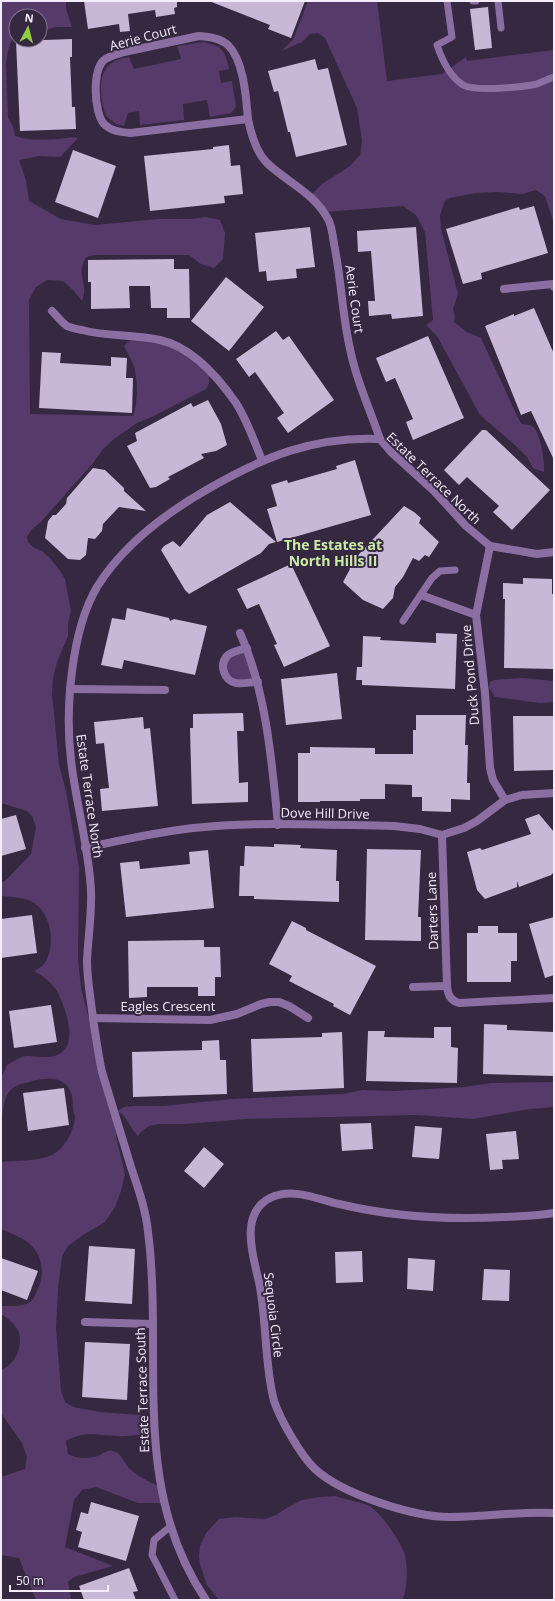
<svg xmlns="http://www.w3.org/2000/svg" width="555" height="1601" viewBox="0 0 555 1601" font-family="'Open Sans',sans-serif">
	<style>
		.green { fill: #563a6a }
		.building { fill: #c8b7d6 }
		.lines { fill: none; stroke-linecap: round; stroke-linejoin: round }
		.service { stroke: #8c6fa2; stroke-width: 7 }
		.minor { stroke: #8c6fa2; stroke-width: 8 }
		.labels { text-anchor: middle; stroke-width: 4; stroke-linejoin: round; paint-order: stroke }
		.street-label { font-size: 13px; fill: #f4ecfb; stroke: #352840 }
		.neighbourhood-label { font-size: 14px; font-weight: bold; fill: #caeda6; stroke: #352840 }
	</style>
	<rect width="100%" height="100%" fill="#352840"/>
	<g class="green">
		<path d="M1 1H66V9L72 27H55L40 32V16H16V37L13 38 8 50 6 64 8 118 13 126 15 136C29 141 44 140 59 139 66 138 71 137 78 138L60 157 39 156 19 160 26 180 29 201 61 219 95 225 158 219H190L206 217 220 220 225 233 223 259 214 268 201 264 189 255H94L86 257C78 273 83 273 84 288 85 292 83 297 82 301L73 290 63 281 47 280 36 287 29 300 30 414 133 416C138 402 138 380 134 366 131 359 127 353 124 346L127 342C140 338 160 338 173 345 186 352 197 364 208 373 210 379 210 383 206 389L154 416 137 423 114 439 103 449 93 463 40 523 32 529 27 537 28 542 33 547 42 551 50 558 60 571 65 579 71 611 68 623V636L57 662 53 678 52 694 55 723 59 765 66 791 79 867 78 959 81 988 89 1019 94 1050 106 1098 114 1119 117 1141 125 1174 121 1191 115 1207 105 1222 83 1235 68 1246 62 1256 58 1289 56 1328 61 1391 65 1402 73 1407 100 1412 154 1416V1433C142 1434 129 1437 117 1436 96 1436 86 1430 66 1441L68 1454C77 1459 87 1459 98 1456 103 1454 107 1450 112 1451 122 1452 123 1462 129 1468 137 1476 150 1482 160 1487L165 1503H138L96 1487 82 1490 74 1500 65 1547 113 1566 74 1577 68 1582 71 1600H36L19 1558 1 1555V1477L25 1469 27 1457 22 1443 1 1413V1370C15 1365 23 1347 19 1333 16 1325 8 1318 1 1314V1306C9 1306 25 1307 31 1301 33 1300 35 1296 36 1293 45 1277 44 1259 31 1245 24 1238 10 1233 1 1229V1162C18 1160 36 1162 52 1155 65 1148 74 1131 75 1117 75 1114 73 1111 73 1108 72 1104 73 1100 72 1096 68 1076 47 1077 32 1081 28 1083 22 1083 18 1085 3 1091 4 1109 1 1122V1078L7 1065C13 1062 19 1057 26 1056 39 1055 51 1061 62 1052 78 1041 64 1004 57 991 51 982 43 976 34 971 37 969 42 967 44 964 56 947 52 914 34 903 26 897 11 897 1 896V882L5 881 31 854 36 827 32 816 27 811 1 803Z"/>
		<path d="M308 1H377L387 81 442 74 466 57 467 61 554 50V224L545 196 536 190 522 194 498 192 476 193 450 198 445 201 440 215 441 229 458 294 453 309 455 316 454 322 467 332 481 338 519 420 522 424C527 425 531 424 534 428 541 436 545 462 544 472L533 468 527 457 516 446 480 415 437 336 426 325 433 320 425 232 416 215 403 206 324 212 310 196 322 184 350 166 360 155 362 141 357 108 325 38 318 33 310 34 302 42 281 51 293 40Z"/>
		<path d="M203 42C222 46 225 50 229 69L219 71 221 83 232 81 236 107 231 113 210 117 207 100 183 104 184 120 140 125 139 111 128 113 124 126 116 124 106 116C100 99 95 69 117 60 121 58 125 58 129 57L134 69 181 59 177 46Z"/>
		<polygon points="246,650 255,680 229,679 225,661 228,657"/>
		<polygon points="522,678 554,681 554,702 540,703 495,697 489,688 490,682 494,680"/>
		<path d="M554 1082V1107L530 1109 473 1119 417 1115 246 1119 186 1124H159L149 1126 141 1132 138 1136C130 1128 128 1118 118 1111L124 1107 132 1106H164L231 1099 343 1094 363 1090 394 1091 464 1087 491 1083Z"/>
		<path d="M336 1496C345 1500 364 1502 371 1507 383 1516 398 1538 404 1552 408 1562 408 1592 402 1600H219L207 1585 200 1564 199 1557 200 1546 206 1533 219 1519 235 1517 265 1519 276 1515 288 1507 302 1500 320 1497Z"/>
	</g>
	<g class="building">
		<polygon points="84,1 177,1 177,7 174,8 175,14 156,17 155,10 128,14 130,31 120,32 119,24 88,29"/>
		<polygon points="209,1 305,1 291,38 268,29 270,25"/>
		<polygon points="488,7 492,48 475,50 470,9"/>
		<polygon points="72,39 72,57 70,57 72,107 75,107 76,129 20,131 16,41"/>
		<polygon points="315,59 318,70 328,68 347,145 296,157 290,132 288,132 278,91 274,92 268,71"/>
		<polygon points="229,145 231,166 240,165 243,194 224,196 225,203 150,211 144,156 213,149 213,147"/>
		<polygon points="73,150 116,166 98,218 55,202"/>
		<polygon points="534,206 548,253 481,273 482,279 463,284 446,229 519,207 520,210"/>
		<polygon points="310,227 315,267 296,269 297,278 267,281 266,271 259,272 255,233"/>
		<polygon points="416,227 423,316 392,319 391,314 369,316 368,301 375,301 371,251 358,252 357,231"/>
		<polygon points="174,259 174,269 189,269 190,318 167,318 167,308 151,308 150,286 129,286 130,308 91,309 91,282 88,282 88,260"/>
		<polygon points="226,277 264,307 229,351 191,321"/>
		<polygon points="534,308 554,354 554,460 531,411 521,415 485,326 514,314 514,316"/>
		<polygon points="276,331 283,340 289,336 334,400 288,433 277,418 284,413 255,372 249,377 236,359"/>
		<polygon points="428,336 464,418 413,440 406,422 413,419 395,378 386,382 376,358"/>
		<polygon points="42,352 61,353 60,363 111,366 111,357 127,358 126,378 133,378 132,413 39,408"/>
		<polygon points="208,400 221,424 227,445 216,451 201,454 204,458 168,477 170,479 156,487 150,488 127,446 137,441 135,433 191,403 193,407"/>
		<polygon points="482,430 486,430 550,490 512,530 493,512 499,506 467,477 459,485 444,470"/>
		<polygon points="355,460 371,515 277,542 267,509 277,506 271,485 287,480 288,483 337,469 336,466"/>
		<polygon points="93,468 105,470 124,488 124,491 146,511 119,507 103,524 102,531 95,539 88,538 86,555 80,560 68,559 45,538 48,521 53,515 56,515 66,504 67,498"/>
		<polygon points="230,502 276,542 269,544 261,553 189,594 185,590 161,550 164,546 173,541 180,547 207,515"/>
		<polygon points="404,506 414,512 421,518 419,523 439,542 429,557 425,555 419,561 413,558 403,577 395,587 393,598 383,609 363,600 343,582 350,569 348,566"/>
		<polygon points="291,564 330,646 284,667 274,645 277,644 259,604 247,609 237,589"/>
		<polygon points="523,578 552,579 552,594 554,594 554,669 504,668 505,599 503,599 503,583 523,584"/>
		<polygon points="127,608 169,618 170,621 174,619 207,626 195,675 124,660 122,669 101,665 112,618 125,620"/>
		<polygon points="436,633 457,634 455,689 362,685 362,680 356,680 357,667 362,667 363,636 381,637 380,640 436,643"/>
		<polygon points="337,673 342,719 286,725 281,679"/>
		<polygon points="243,713 244,731 237,731 239,783 248,782 248,802 192,804 190,728 193,728 193,714"/>
		<polygon points="416,715 466,715 465,745 468,745 467,783 470,783 470,800 451,799 451,812 422,811 422,797 412,797 412,785 385,784 385,799 360,799 360,801 320,801 320,802 298,802 298,753 310,753 310,747 375,748 375,754 413,754 413,730 416,730"/>
		<polygon points="513,716 554,716 554,770 514,771"/>
		<polygon points="143,717 144,729 150,728 158,806 102,811 100,789 109,788 104,743 96,744 94,722"/>
		<polygon points="539,814 554,832 554,872 551,875 519,887 517,881 517,887 485,899 477,890 467,852 480,848 482,850 531,834 525,819"/>
		<polygon points="16,815 26,849 1,856 1,819"/>
		<polygon points="274,844 301,845 300,848 337,850 336,881 339,881 339,902 254,899 254,896 239,896 240,866 244,866 245,846 274,847"/>
		<polygon points="367,849 421,850 418,917 421,917 421,941 365,940"/>
		<polygon points="208,850 214,908 126,917 120,863 139,861 140,869 190,864 189,852"/>
		<polygon points="32,915 37,953 1,958 1,919"/>
		<polygon points="554,917 554,975 545,978 529,924"/>
		<polygon points="292,921 306,928 306,930 376,966 350,1015 333,1006 334,1004 289,981 292,976 269,964"/>
		<polygon points="478,926 498,926 498,933 517,933 517,961 511,961 511,982 467,982 467,933 478,933"/>
		<polygon points="204,940 204,947 220,947 221,977 215,977 215,996 198,996 198,987 147,987 147,997 129,998 128,941"/>
		<polygon points="51,1005 57,1042 14,1048 9,1011"/>
		<polygon points="484,1024 507,1025 507,1030 554,1032 554,1076 483,1074"/>
		<polygon points="434,1027 451,1027 451,1047 458,1048 457,1083 366,1081 368,1031 385,1031 384,1037 434,1038"/>
		<polygon points="342,1032 344,1088 253,1092 251,1039 322,1037 322,1033"/>
		<polygon points="219,1040 220,1060 226,1060 227,1094 133,1097 132,1052 202,1050 202,1041"/>
		<polygon points="64,1088 69,1125 28,1131 23,1093"/>
		<polygon points="371,1123 373,1149 342,1151 340,1124"/>
		<polygon points="415,1126 442,1128 439,1159 412,1157"/>
		<polygon points="516,1131 519,1159 502,1160 503,1169 490,1170 486,1134"/>
		<polygon points="204,1147 224,1164 204,1188 184,1171"/>
		<polygon points="89,1246 135,1249 132,1304 85,1301"/>
		<polygon points="362,1251 363,1282 336,1283 335,1252"/>
		<polygon points="1,1258 38,1271 27,1300 1,1290"/>
		<polygon points="408,1258 435,1260 433,1291 407,1289"/>
		<polygon points="484,1269 510,1270 509,1301 482,1300"/>
		<polygon points="85,1342 130,1344 127,1400 82,1397"/>
		<polygon points="91,1502 139,1516 126,1561 78,1547 82,1532 76,1530 81,1512 88,1514"/>
		<polygon points="129,1568 138,1591 133,1592 136,1600 84,1600 79,1586"/>
	</g>
	<g class="lines">
		<g class="service">
			<path d="M447 1 452 37 437 45C442 60 449 76 463 85 476 92 522 87 537 84 542 82 548 79 554 77"/>
			<polyline points="473,1 476,1"/>
			<polyline points="498,1 501,28"/>
			<polyline points="403,621 432,578 440,571 455,570"/>
			<polyline points="171,1526 154,1540 152,1555 175,1600"/>
		</g>
		<g class="minor">
			<path d="M199 36C209 37 220 38 228 45 244 61 246 97 248 119L130 133C120 132 111 131 104 124 94 113 92 71 104 60 109 56 117 54 124 52Z"/>
			<path d="M248 119C251 134 256 152 267 163 288 183 315 193 329 221 332 228 333 237 334 244 341 277 342 311 349 344 355 377 369 407 380 439"/>
			<polyline points="504,289 553,284 554,287"/>
			<path d="M52 311C57 316 61 322 67 326 71 328 77 329 82 330 107 337 134 334 160 340 191 347 218 377 236 403 247 420 254 441 262 460"/>
			<polyline points="490,546 476,615 485,693 490,768 493,780 505,800"/>
			<polyline points="421,595 476,615"/>
			<path d="M240 633C266 690 272 762 278 825"/>
			<path d="M247 648C241 650 232 651 227 656 219 665 224 681 236 683 243 684 251 682 258 682"/>
			<polyline points="70,689 165,690"/>
			<path d="M442 835 447 986C448 995 450 1000 459 1003L554 998"/>
			<path d="M85 848C121 840 157 832 193 828 259 821 327 825 394 826L420 829 442 835 464 828 477 821 505 800 522 795 554 793"/>
			<polyline points="413,987 447,986"/>
			<polyline points="93,1018 210,1020 237,1014 261,1004 270,1002 279,1002 289,1006 308,1018"/>
			<path d="M554 1213C537 1216 521 1216 504 1217 448 1220 393 1217 339 1204 317 1199 292 1187 270 1198 239 1214 253 1256 259 1282 267 1321 264 1362 274 1401 280 1419 301 1456 315 1469 342 1494 413 1517 450 1517 485 1517 519 1511 554 1513"/>
			<polyline points="85,1322 152,1324"/>
			<path d="M206 1600C129 1486 164 1358 148 1232 146 1210 138 1188 131 1167 121 1135 112 1104 102 1072 98 1054 96 1037 93 1019 91 999 87 981 87 961 88 938 92 914 91 891 89 847 76 804 71 760 65 710 71 631 97 587 123 545 166 513 208 489 263 457 314 436 380 439L391 452 434 491 466 526 490 546 537 554 554 552"/>
		</g>
	</g>
	<g class="labels">
		<g class="street-label">
			<text transform="translate(143 37) rotate(-15)" y="5">Aerie Court</text>
			<text transform="translate(355 299) rotate(82)" y="5">Aerie Court</text>
			<text transform="translate(434 478) rotate(44)" y="5">Estate Terrace North</text>
			<text transform="translate(470 675) rotate(-95)" y="5">Duck Pond Drive</text>
			<text transform="translate(90 796) rotate(82)" y="5">Estate Terrace North</text>
			<text transform="translate(325 813) rotate(1)" y="5">Dove Hill Drive</text>
			<text transform="translate(432 911) rotate(-92)" y="5">Darters Lane</text>
			<text x="168" y="1011">Eagles Crescent</text>
			<text transform="translate(274 1315) rotate(83)" y="5">Sequoia Circle</text>
			<text transform="translate(142 1390) rotate(-92)" y="5">Estate Terrace South</text>
		</g>
		<g class="neighbourhood-label">
			<text x="333" y="550">The Estates at<tspan x="333" dy="16">North Hills II</tspan></text>
		</g>
	</g>
	<rect width="555" height="1601" fill="none" stroke="#f4ecfb" stroke-width="4"/>
	<g transform="translate(28 28) rotate(7)"><circle r="19" fill="#352840" stroke="#81768b"/>
	<path d="M0-3L7 15L0 10L-7 15Z" fill="#91cd40"/>
	<text y="-6" font-size="11" font-weight="bold" text-anchor="middle" fill="#f4ecfb">N</text>
	</g>
	<path d="M10 1585v6h98v-6" fill="none" stroke="#f4ecfb" stroke-width="2"/>
	<text x="16" y="1585" font-size="12" fill="#f4ecfb" stroke="#352840" stroke-width="3" paint-order="stroke">50 m</text>
</svg>
